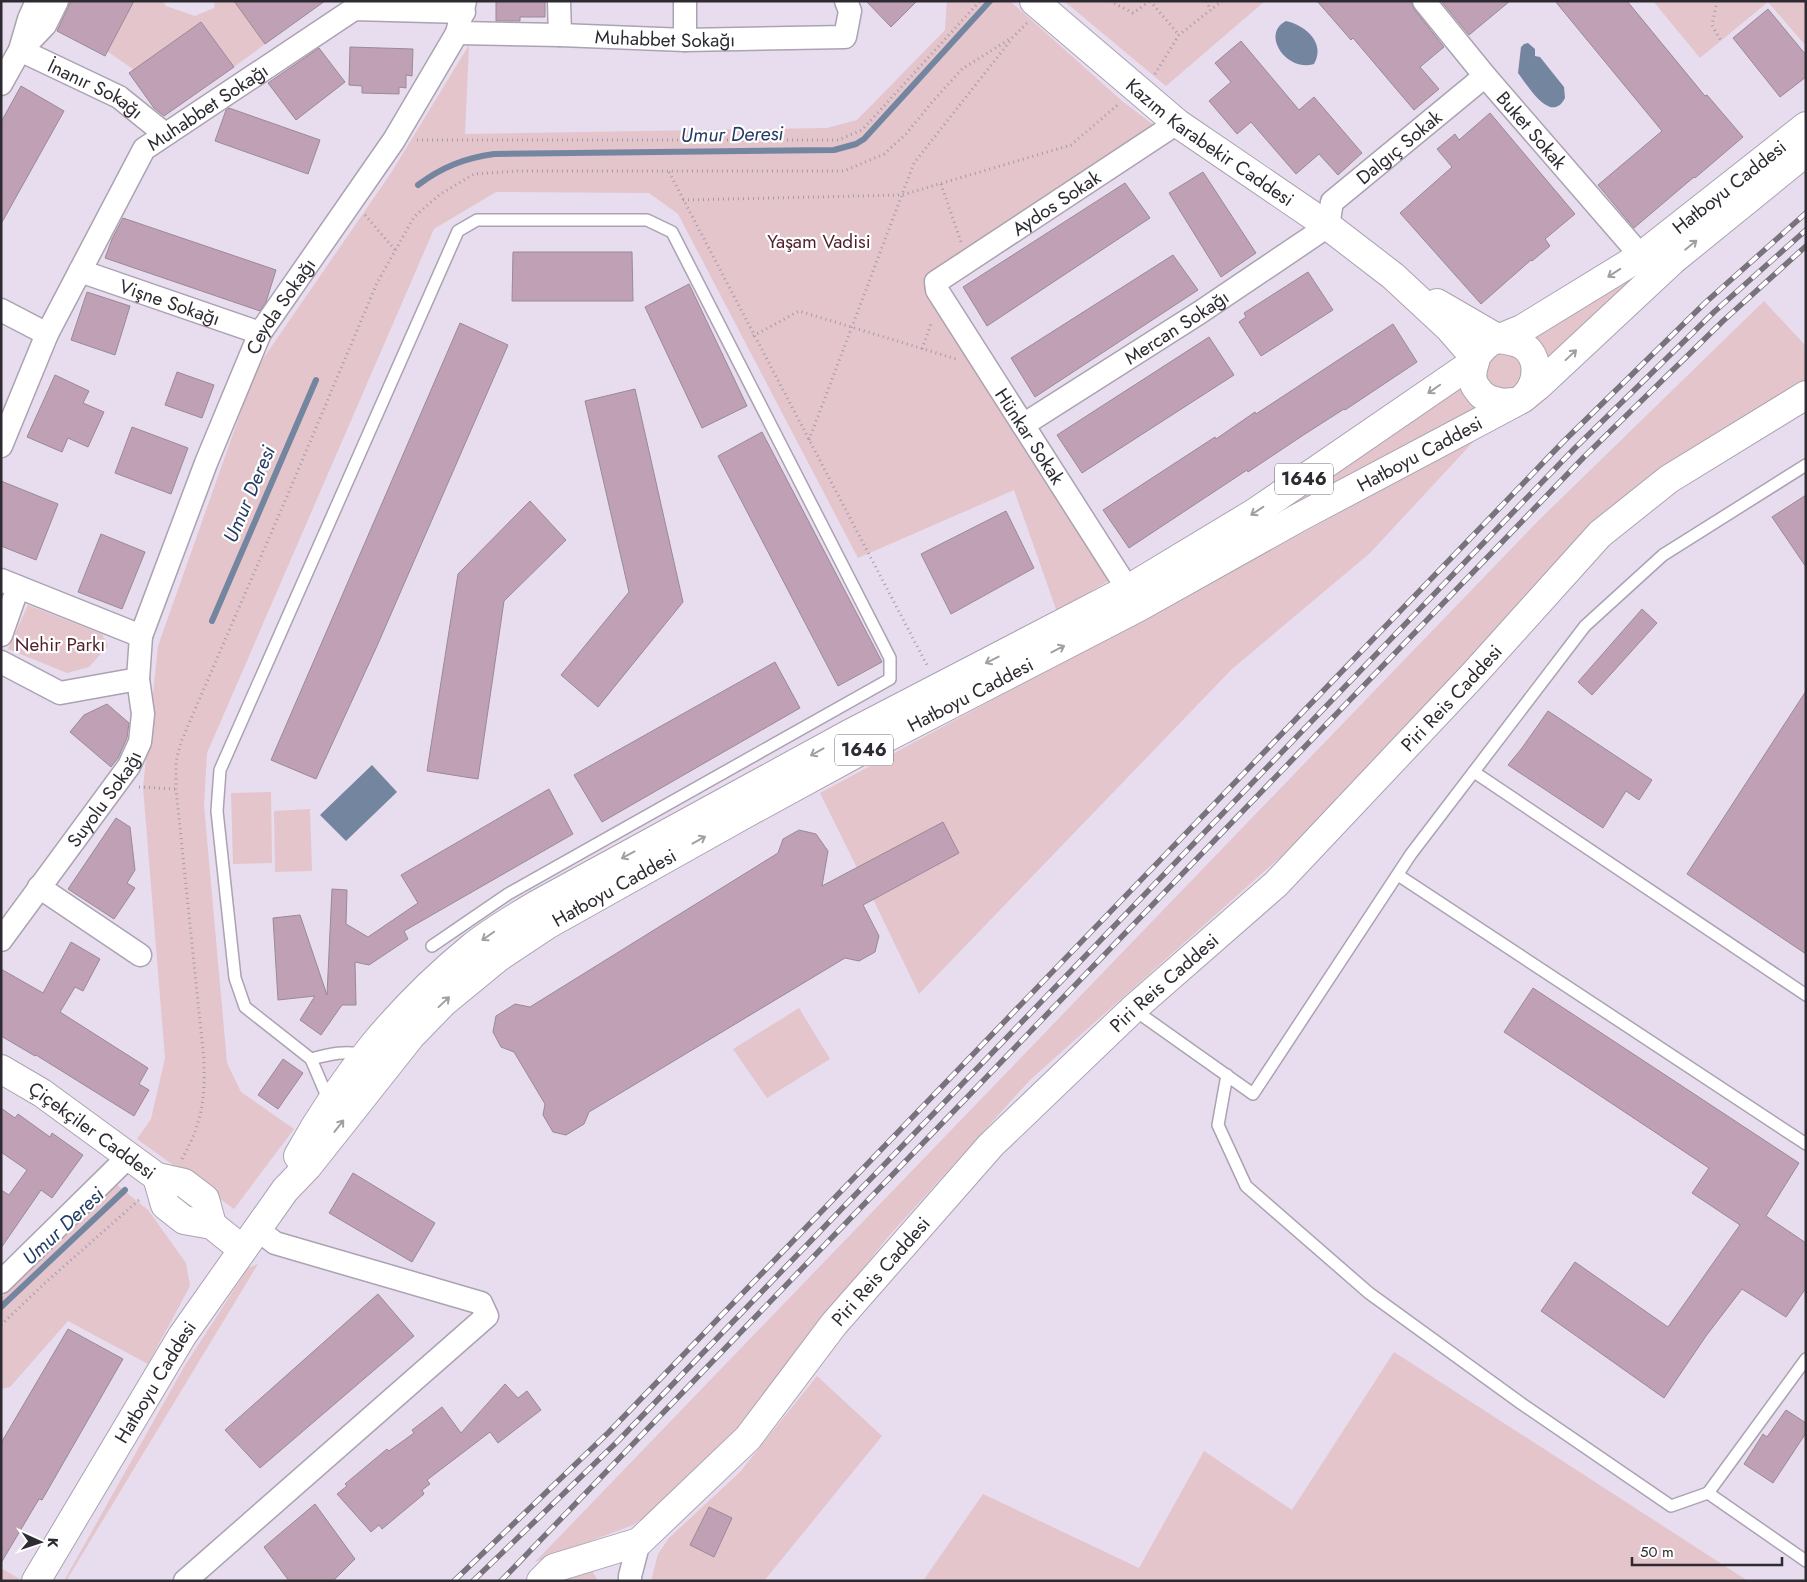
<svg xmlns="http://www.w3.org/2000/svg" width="1807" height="1582" viewBox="0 0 1807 1582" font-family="Jost,sans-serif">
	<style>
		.green { fill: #e3c5cb }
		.water { fill: #7485a0 }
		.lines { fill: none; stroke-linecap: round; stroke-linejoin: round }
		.stream { stroke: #7485a0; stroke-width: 6 }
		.building { fill: #bfa0b5; stroke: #9a8a95 }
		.service-casing { stroke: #aba2b2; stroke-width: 14 }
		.minor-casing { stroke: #aba2b2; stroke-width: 25 }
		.tertiary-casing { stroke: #aba2b2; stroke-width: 30 }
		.primary-casing { stroke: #aba2b2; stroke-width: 30 }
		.path { stroke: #a39ba9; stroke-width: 3; stroke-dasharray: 1 4; stroke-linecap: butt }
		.service { stroke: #fff; stroke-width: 11 }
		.minor { stroke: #fff; stroke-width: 22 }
		.tertiary { stroke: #fff; stroke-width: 28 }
		.primary { stroke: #fff; stroke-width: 28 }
		.rail-casing { stroke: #78727d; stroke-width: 5.5 }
		.rail { stroke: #fff; stroke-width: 4; stroke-dasharray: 11; stroke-linecap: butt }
		.oneway { stroke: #a19fa2 }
		.labels { text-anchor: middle; stroke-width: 4.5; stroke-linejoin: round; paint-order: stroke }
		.shield { fill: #fff; stroke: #6d6a6f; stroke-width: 1 }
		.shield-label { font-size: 18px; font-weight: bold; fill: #2e2a31 }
		.street-label { font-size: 19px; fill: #2e2a31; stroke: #fff }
		.park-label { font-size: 19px; fill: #501f2d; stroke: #fff }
		.water-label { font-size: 20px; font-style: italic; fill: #243c63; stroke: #fff }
	</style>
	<rect width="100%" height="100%" fill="#e7ddee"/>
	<g class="green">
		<polygon points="134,1 163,1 166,6 195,16 214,8 215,1 234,1 265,44 234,67 201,22 134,70 107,51"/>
		<polygon points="947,1 1010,1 1122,101 1155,126 964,250 940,303 1108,581 1057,612 1014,490 858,558 678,214 649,193 496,192 434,229 207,753 204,805 227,1063 241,1092 294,1129 234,1209 137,1139 151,1119 165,1058 143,787 158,646 256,369 391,173 469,45 465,134 827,128 857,120 945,30"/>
		<polygon points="1064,1 1265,1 1166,86"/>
		<polygon points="1653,1 1806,1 1806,46 1768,2 1700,58"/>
		<polygon points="1644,268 1545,362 1528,338"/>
		<polygon points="1764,301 1806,346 1806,383 1648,479 1313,828 1031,1079 887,1238 736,1431 671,1497 633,1525 535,1562 1538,521"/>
		<polygon points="1510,350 1525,362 1518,389 1494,390 1484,377 1491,355"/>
		<polygon points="1467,382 1482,407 1436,432 1286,508 1396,433"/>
		<polygon points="1475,440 1370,553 1232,669 919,994 873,899 959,853 857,868 820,793"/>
		<polygon points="28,605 102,634 108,646 89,667 67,673 8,649"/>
		<polygon points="271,792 272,863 233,864 231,793"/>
		<polygon points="310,809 312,871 275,872 274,811"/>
		<polygon points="799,1008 830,1059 767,1098 733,1049"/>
		<polygon points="116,1184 148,1210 186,1263 190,1286 148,1364 68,1321 10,1387 1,1389 1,1298"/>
		<polygon points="258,1264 66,1581 64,1581 184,1367 248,1268"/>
		<polygon points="1394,1352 1748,1581 923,1581 983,1494 1139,1568 1204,1451 1292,1510"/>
		<polygon points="817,1376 882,1436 764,1581 651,1581 658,1554 669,1538 740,1472"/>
		<polygon points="578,1567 590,1567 598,1581 562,1581"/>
		<polygon points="1,1568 21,1580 20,1581 1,1581"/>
	</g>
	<g class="water">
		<path d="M1286 21C1305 25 1326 43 1314 64 1287 73 1260 34 1286 21Z"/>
		<path d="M1528 43 1535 49V56L1540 57 1564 87 1565 98C1551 125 1528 86 1518 73L1521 47 1524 44Z"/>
		<polygon points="372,765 397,792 346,841 320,815"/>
	</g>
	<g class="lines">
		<g class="stream">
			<path d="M418 185C442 167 465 158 494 154L834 150 856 144 864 139 990 1"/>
			<polyline points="212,621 316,380"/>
			<polyline points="1,1307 125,1190"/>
		</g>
	</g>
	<g class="building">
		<polygon points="71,1 134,1 105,56 57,31"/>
		<polygon points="234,1 325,1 265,44"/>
		<polygon points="496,1 545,1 545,17 520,17 520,21 496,21"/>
		<polygon points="866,1 917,1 891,27"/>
		<polygon points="1317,1 1411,1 1414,9 1444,47 1420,67 1439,89 1414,110 1353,38 1351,40"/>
		<polygon points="1441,1 1510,1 1469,35"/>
		<polygon points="1555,1 1627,1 1705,96 1707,95 1743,137 1695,178 1694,177 1634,228 1598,185 1662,131"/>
		<polygon points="1768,9 1806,55 1806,77 1780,97 1733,38"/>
		<polygon points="201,22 234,67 164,116 154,108 129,73"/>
		<polygon points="1241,41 1299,110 1314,97 1362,153 1338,175 1319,154 1296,174 1251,122 1237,134 1209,101 1231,82 1215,63"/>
		<polygon points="350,47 413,49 412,76 406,75 406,88 399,87 399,94 362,93 362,86 349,85"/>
		<polygon points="319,48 345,82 296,120 268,83"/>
		<polygon points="21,86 64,111 1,224 1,122"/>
		<polygon points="229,108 320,140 308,174 215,141 226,110"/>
		<polygon points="1490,113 1575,214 1545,239 1550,246 1532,261 1531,260 1481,304 1400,213 1452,167 1437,149 1455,134 1459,140"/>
		<polygon points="1203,172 1256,253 1221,277 1169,193"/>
		<polygon points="1125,183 1150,218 987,326 963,287"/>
		<polygon points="123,218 276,270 266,302 260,311 105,258 112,239"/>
		<polygon points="513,252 632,252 633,301 512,301"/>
		<polygon points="1173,255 1198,290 1035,397 1011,358"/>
		<polygon points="1308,272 1333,310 1261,356 1239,322 1246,317 1244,313"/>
		<polygon points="689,284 747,406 702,428 645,307"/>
		<polygon points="87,292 130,306 115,355 71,340"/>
		<polygon points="460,323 508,345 377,646 316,779 271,760"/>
		<polygon points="1393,324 1417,362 1345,410 1344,409 1305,434 1248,472 1247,470 1129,548 1103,510 1215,437 1216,439 1255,412 1256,414"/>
		<polygon points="1209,337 1234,375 1082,473 1057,435"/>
		<polygon points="177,372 214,385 202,418 165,405"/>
		<polygon points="55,375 89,391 83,403 104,412 88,447 68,438 62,452 27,437"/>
		<polygon points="635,389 683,602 598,707 561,675 629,592 585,401"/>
		<polygon points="132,427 188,448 171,494 115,473"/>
		<polygon points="762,432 882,662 838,686 718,456"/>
		<polygon points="1,481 58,504 36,560 1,546"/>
		<polygon points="1806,495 1806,567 1772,517"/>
		<polygon points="530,501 566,540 504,601 478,779 427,771 458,574"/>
		<polygon points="1006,511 1034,568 951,614 921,554"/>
		<polygon points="101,534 145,552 122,609 78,592"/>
		<polygon points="1642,609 1657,623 1592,695 1578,682"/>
		<polygon points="775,662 800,708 602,822 574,775"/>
		<polygon points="1806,691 1806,954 1687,874"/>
		<polygon points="107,704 129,723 127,738 118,758 111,767 70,732 84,715"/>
		<polygon points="1548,711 1652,780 1639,800 1626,791 1603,828 1508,765 1522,748"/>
		<polygon points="549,789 573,834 404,931 408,939 369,965 355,962 356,1005 342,1005 321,1035 300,1020 315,996 278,1000 273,918 300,915 327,995 332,889 347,890 346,924 368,937 418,903 401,875"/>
		<polygon points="116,818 130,827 135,870 127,883 135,888 114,919 68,889"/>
		<polygon points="943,822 959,853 863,905 879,936 875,952 859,961 845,958 589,1112 584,1124 566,1135 553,1132 543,1115 545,1104 514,1052 501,1047 493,1032 496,1016 515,1004 530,1007 778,853 783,839 799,830 816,834 828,851 822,886"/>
		<polygon points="71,942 100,959 83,991 75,987 60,1012 148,1068 139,1084 149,1090 134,1116 36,1055 35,1056 1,1036 1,969 43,993"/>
		<polygon points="1533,988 1799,1163 1766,1216 1806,1243 1806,1288 1786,1317 1742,1289 1706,1336 1664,1398 1541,1311 1575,1262 1668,1327 1740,1225 1692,1193 1709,1168 1504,1032"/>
		<polygon points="283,1059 303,1073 278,1109 258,1095"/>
		<polygon points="1,1108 15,1118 18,1114 50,1137 52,1133 83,1155 52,1198 41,1190 1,1248 1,1190 9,1195 27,1170 1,1152"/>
		<polygon points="353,1173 435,1223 412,1262 329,1213"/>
		<polygon points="378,1294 414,1336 260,1468 225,1430"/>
		<polygon points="68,1329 123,1359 42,1500 39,1499 1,1563 1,1443"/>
		<polygon points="505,1384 518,1398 527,1391 541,1410 498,1443 490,1432 427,1480 430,1484 422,1490 424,1494 382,1529 379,1525 371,1532 337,1494 347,1486 345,1484 387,1449 389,1451 414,1433 412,1430 442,1407 461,1433"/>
		<polygon points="1786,1410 1806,1423 1806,1433 1773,1483 1744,1464 1763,1434 1767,1437"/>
		<polygon points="315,1504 355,1559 333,1581 289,1581 264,1547"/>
		<polygon points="709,1507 732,1518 714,1557 690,1545"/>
	</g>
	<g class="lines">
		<defs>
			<g id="service">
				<polyline points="1474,772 1806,995"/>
				<polyline points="1398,875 1806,1144"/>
				<polyline points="1133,1009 1253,1094 1411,854 1585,626 1663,555 1806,465"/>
				<path d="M311 1059C330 1054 346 1050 365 1055"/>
				<polyline points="1227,1075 1218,1125 1246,1186 1369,1293 1522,1404 1671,1506 1708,1493 1806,1561"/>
				<polyline points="329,1101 311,1059 245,1007 235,978 217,811 220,770 458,231 477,220 647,220 672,232 890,658 890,679 508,894 432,946"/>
				<polyline points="1708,1493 1806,1359"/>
			</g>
			<g id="minor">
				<polyline points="559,1 560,35"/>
				<polyline points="685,1 685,40"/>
				<path id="s1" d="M1424 1 1485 76 1641 256"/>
				<path id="s2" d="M457 33 560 35 685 40 845 37 850 11 846 1"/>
				<polyline points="23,48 45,25 57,1"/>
				<path id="s3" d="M20 50 119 97 165 134"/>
				<polyline points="1,84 20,50 29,19 37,1"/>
				<path id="s4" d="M80 271 260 333"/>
				<polyline points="1,310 47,334"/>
				<path id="s5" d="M1023 425 1199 313 1328 226 1332 202 1485 76"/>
				<path id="s6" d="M1 446 47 334 144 149 354 9 464 12"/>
				<polyline points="1,580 141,636"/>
				<path id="s7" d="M1136 602 937 290 936 282 1177 123"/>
				<polyline points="1,635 18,587"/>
				<polyline points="1,662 60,693 138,679"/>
				<polyline points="39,887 140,955"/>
				<path id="s8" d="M1 940 129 766 140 742 143 714 138 679 141 636 206 463 260 333 394 140 457 33 465 1"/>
				<polyline points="1,1282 129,1156"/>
				<polyline points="185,1581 487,1316 481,1303 275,1243 257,1229"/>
				<polyline points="630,1581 630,1576 639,1542"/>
			</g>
			<g id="tertiary">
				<path id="s9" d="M1034 1 1177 123 1328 226 1393 276 1449 328 1470 352 1474 362"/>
				<polyline points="1437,303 1499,339"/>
				<path id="s10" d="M1 1069 42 1093 157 1177 165 1205 184 1220 212 1225 242 1249"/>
				<polyline points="157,1177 184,1183 205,1199 212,1225"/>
				<path id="s11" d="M541 1581 554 1568 639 1542 748 1438 834 1324 991 1145 1133 1009 1276 884 1473 675 1600 534 1669 479 1806 395"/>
			</g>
			<g id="primary">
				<path d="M1499 339C1507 340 1515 341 1522 345 1540 356 1539 382 1525 396"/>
				<path id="s12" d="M1514 402 1502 403 1488 399 1481 394 1475 386 1472 378 1473 369 1477 355 1484 347 1490 342 1522 329 1641 256 1806 126"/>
				<path d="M298 1156C341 1077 402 1004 472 947 492 931 514 918 536 905L849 734 1128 589 1254 513 1474 362"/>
				<path id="s13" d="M36 1581 182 1336 285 1190 308 1166 411 1036 443 1003 499 957 547 925 745 814 855 754 1139 607 1298 518 1522 399 1538 386 1673 260 1806 152"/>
			</g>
		</defs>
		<use href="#service" class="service-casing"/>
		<use href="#minor" class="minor-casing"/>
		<use href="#tertiary" class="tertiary-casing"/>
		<use href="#primary" class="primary-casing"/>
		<g class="path">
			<polyline points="1110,1 1133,13 1150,1"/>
			<polyline points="1150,1 1179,35"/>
			<polyline points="1206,1 1211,10"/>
			<polyline points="1717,1 1712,25 1721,41"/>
			<polyline points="1155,74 1179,35 1222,1"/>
			<polyline points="417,140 838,140 862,130 980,1"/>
			<polyline points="669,172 928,667"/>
			<polyline points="941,184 961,242"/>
			<polyline points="683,200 902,195 1071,145 1120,103"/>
			<polyline points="365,215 396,251"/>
			<polyline points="753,336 799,311 956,359"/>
			<polyline points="922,349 932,321"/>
			<polyline points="809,440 914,163 1011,40"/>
			<polyline points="139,787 176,789"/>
			<path d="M182 1159C202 1123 205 1101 204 1060L176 789V761L181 742 288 494 377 283 414 217 439 195 474 174 517 171H844L884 154 906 134 933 101 962 69 1013 37 1027 23"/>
			<polyline points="1,1325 46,1282 139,1200"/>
		</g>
		<use href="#service" class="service"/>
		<use href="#minor" class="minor"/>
		<use href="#tertiary" class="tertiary"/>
		<use href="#primary" class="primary"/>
		<defs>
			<g id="rail">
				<polyline points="454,1581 609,1432 1564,441 1706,302 1806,213"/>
				<polyline points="473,1581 617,1442 1574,449 1714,312 1806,230"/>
				<polyline points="501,1581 1584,457 1723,321 1806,246"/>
			</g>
		</defs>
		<use href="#rail" class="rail-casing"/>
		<use href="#rail" class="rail"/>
	</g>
	<defs><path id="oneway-shaft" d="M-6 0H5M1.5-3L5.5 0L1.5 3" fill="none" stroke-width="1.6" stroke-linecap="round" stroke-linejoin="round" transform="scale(1.25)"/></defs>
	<g class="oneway">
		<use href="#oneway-shaft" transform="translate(1691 245) rotate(-39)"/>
		<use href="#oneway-shaft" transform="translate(1614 273) rotate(147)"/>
		<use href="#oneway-shaft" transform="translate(1571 355) rotate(-43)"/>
		<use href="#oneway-shaft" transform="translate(1434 389) rotate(145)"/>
		<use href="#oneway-shaft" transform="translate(1257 511) rotate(147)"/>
		<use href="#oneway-shaft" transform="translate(1058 649) rotate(-27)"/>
		<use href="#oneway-shaft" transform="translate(992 660) rotate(153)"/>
		<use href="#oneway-shaft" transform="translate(817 752) rotate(151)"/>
		<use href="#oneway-shaft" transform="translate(699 840) rotate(-29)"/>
		<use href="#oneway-shaft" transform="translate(628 855) rotate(152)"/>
		<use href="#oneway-shaft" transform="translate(488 936) rotate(145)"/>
		<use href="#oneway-shaft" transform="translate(444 1002) rotate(-43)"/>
		<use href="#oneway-shaft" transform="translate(339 1126) rotate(-52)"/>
	</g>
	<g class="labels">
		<g class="shield">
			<rect x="1275" y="463.5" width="58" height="31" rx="4"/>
			<rect x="835" y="734.5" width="58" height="31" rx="4"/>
		</g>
		<g class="shield-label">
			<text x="1304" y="485">1646</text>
			<text x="864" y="756">1646</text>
		</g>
		<g class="street-label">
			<text dy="7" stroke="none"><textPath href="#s2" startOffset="208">Muhabbet Sokağı</textPath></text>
			<text dy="7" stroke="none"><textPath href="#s3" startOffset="85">İnanır Sokağı</textPath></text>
			<text dy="7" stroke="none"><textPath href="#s6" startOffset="406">Muhabbet Sokağı</textPath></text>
			<text dy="7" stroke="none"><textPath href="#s1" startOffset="168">Buket Sokak</textPath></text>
			<text dy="7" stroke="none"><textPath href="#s9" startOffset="226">Kazım Karabekir Caddesi</textPath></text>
			<text dy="7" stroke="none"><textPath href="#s5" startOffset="475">Dalgıç Sokak</textPath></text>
			<text dy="7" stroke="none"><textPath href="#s12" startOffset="382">Hatboyu Caddesi</textPath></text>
			<text dy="7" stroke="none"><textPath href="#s7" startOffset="522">Aydos Sokak</textPath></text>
			<text dy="7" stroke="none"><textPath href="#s4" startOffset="95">Vişne Sokağı</textPath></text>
			<text dy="7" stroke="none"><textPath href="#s8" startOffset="708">Ceyda Sokağı</textPath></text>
			<text dy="7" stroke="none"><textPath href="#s5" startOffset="182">Mercan Sokağı</textPath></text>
			<text transform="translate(1030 436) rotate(57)" y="7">Hünkar Sokak</text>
			<text dy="7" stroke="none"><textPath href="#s13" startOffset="1831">Hatboyu Caddesi</textPath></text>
			<text dy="7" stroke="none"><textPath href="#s13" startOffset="1321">Hatboyu Caddesi</textPath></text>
			<text dy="7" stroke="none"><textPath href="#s11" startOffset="1281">Piri Reis Caddesi</textPath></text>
			<text dy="7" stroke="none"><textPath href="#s8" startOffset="175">Suyolu Sokağı</textPath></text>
			<text dy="7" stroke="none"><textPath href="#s13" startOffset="916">Hatboyu Caddesi</textPath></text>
			<text dy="7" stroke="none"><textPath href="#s11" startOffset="876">Piri Reis Caddesi</textPath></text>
			<text dy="7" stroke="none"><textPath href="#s10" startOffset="110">Çiçekçiler Caddesi</textPath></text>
			<text dy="7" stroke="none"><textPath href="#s11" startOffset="471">Piri Reis Caddesi</textPath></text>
			<text dy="7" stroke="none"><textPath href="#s13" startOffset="232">Hatboyu Caddesi</textPath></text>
		</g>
		<g class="park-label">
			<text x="819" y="248">Yaşam Vadisi</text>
			<text x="60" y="651">Nehir Parkı</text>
		</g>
		<g class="water-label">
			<text transform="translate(732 134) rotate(-1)" y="7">Umur Deresi</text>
			<text transform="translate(249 494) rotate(-67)" y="7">Umur Deresi</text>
			<text transform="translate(63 1226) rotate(-43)" y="7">Umur Deresi</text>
		</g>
	</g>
	<rect width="1807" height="1582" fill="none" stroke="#2e2a31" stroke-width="5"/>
	<g transform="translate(40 1542) rotate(93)" stroke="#ffffff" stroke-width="4" paint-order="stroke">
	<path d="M0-4L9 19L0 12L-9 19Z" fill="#2e2a31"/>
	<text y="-8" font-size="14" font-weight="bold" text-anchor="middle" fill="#2e2a31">K</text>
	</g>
	<path d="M1632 1557v8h150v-8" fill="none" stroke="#2e2a31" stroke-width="2.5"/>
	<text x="1640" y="1557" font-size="15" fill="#2e2a31" stroke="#ffffff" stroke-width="4" paint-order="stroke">50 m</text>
</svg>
